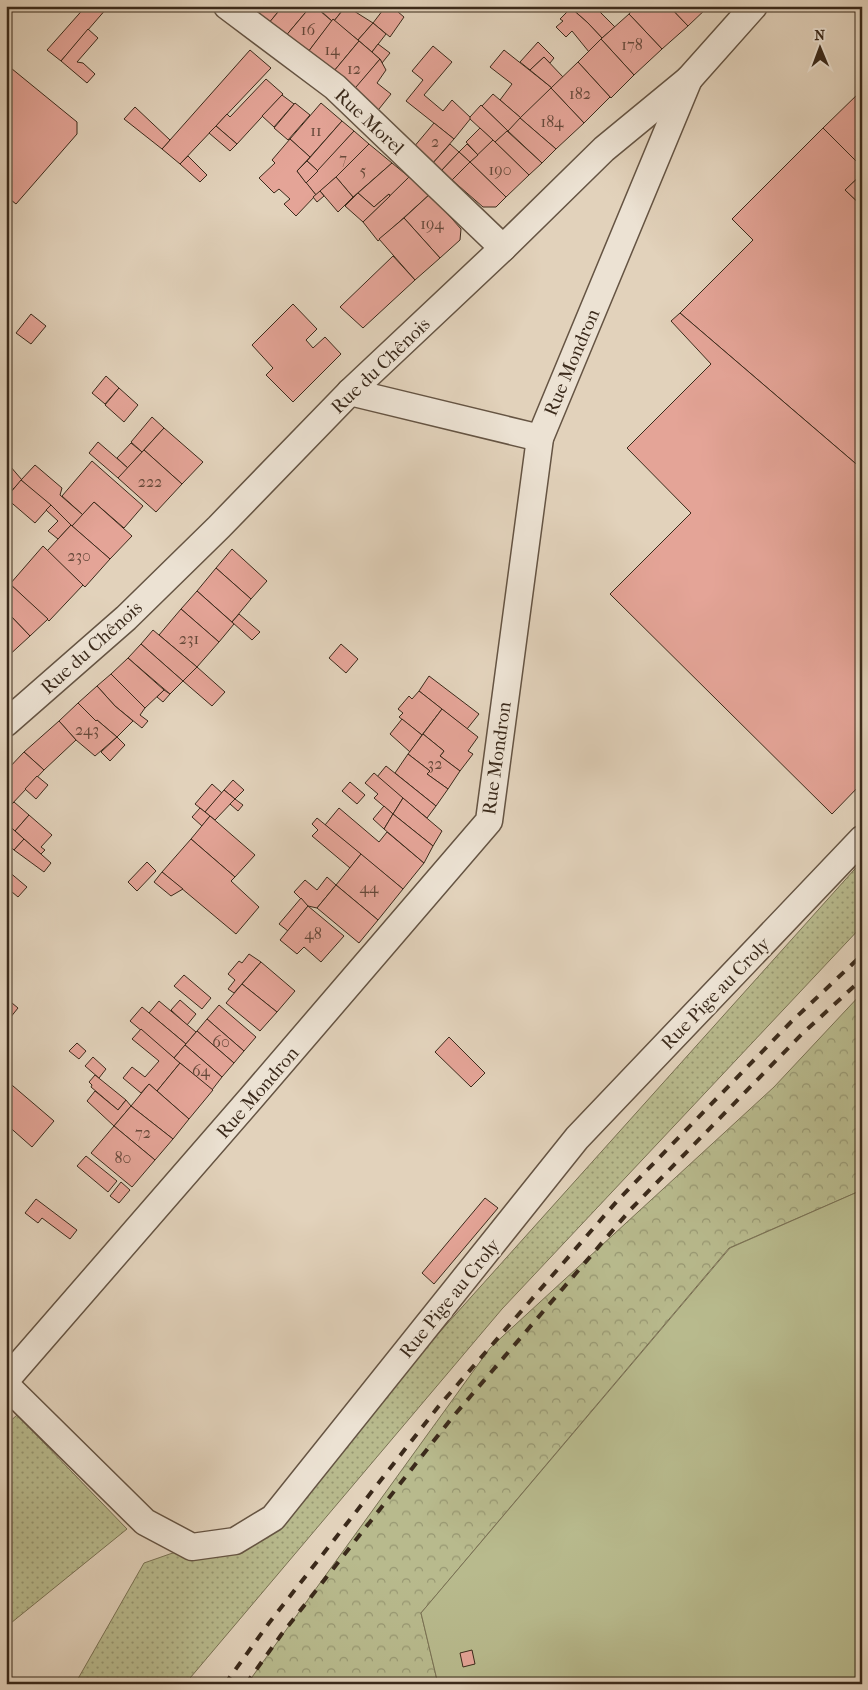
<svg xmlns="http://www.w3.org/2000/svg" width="868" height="1690" viewBox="0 0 868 1690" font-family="'IM FELL French Canon',serif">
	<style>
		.green { fill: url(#green-dots); stroke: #7a7254 }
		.forest { fill: url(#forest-crowns); stroke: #7a7254 }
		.pitch { fill: #b8ba8d; stroke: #7a7254 }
		.building { fill: #e4a497; stroke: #3b2a1b }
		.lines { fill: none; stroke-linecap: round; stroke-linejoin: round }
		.minor-casing { stroke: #655443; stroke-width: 29 }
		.minor { stroke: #ece2d3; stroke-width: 26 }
		.rail { stroke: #3b2a1b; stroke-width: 4; stroke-dasharray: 9 9; stroke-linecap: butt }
		.labels { text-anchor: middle; stroke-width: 5; stroke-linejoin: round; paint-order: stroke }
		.number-label { font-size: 16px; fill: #65483a }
		.street-label { font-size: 19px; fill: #3b2a1b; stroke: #ece2d3 }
	</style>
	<defs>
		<pattern id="green-dots" width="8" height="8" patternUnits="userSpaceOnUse" patternTransform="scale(1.25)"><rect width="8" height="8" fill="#b8ba8d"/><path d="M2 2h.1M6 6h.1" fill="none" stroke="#979772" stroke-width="1.8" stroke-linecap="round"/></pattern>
		<pattern id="forest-crowns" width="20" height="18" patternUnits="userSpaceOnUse" patternTransform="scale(1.25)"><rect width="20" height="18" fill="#b8ba8d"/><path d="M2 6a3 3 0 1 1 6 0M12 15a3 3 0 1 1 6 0" fill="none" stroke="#979772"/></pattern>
	</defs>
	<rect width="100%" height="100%" fill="#e2d2bb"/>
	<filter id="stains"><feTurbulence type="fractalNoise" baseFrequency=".004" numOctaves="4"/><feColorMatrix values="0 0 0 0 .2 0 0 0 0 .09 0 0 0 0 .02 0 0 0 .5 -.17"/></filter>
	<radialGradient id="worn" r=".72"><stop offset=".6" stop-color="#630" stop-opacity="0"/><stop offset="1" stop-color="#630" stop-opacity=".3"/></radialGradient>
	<g class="green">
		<polygon points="862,861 862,926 502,1309 185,1684 75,1684 144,1563 273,1518"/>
		<polygon points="17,1415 127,1529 6,1627 6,1425"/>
	</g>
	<polygon class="forest" points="862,993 862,1190 729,1248 421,1613 438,1684 247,1684 490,1348 774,1087"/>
	<polygon class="pitch" points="862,1190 862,1684 438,1684 421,1613 730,1248"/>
	<g class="building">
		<polygon points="86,6 105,6 107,8 61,61 47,50"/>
		<polygon points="246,6 283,6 268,24"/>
		<polygon points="283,6 311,6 284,38 268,24"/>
		<polygon points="311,6 314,6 332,21 305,56 284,38"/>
		<polygon points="314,6 325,6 321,11"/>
		<polygon points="325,6 346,6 334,21 332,21 321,11"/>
		<polygon points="346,6 373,23 358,40 334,21"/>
		<polygon points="386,6 391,6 404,17 390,37 373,23"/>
		<polygon points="569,6 594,6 615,27 602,38 588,23"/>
		<polygon points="635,6 669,6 688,26 662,49 629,14"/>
		<polygon points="669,6 709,6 688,26"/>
		<polygon points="571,8 588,23 602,38 589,52 572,31 566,37 556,27 563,21 560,19"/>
		<polygon points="629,14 662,49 634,75 601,39"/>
		<polygon points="333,19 359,41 329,77 305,56"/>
		<polygon points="373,23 386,34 372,52 358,40"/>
		<polygon points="88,29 98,38 77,62 83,63 95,74 87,83 61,61"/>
		<polygon points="601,39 634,75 611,98 578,62"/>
		<polygon points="359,41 380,59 350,95 329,77"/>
		<polygon points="538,42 554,58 550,63 544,57 530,70 520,62"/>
		<polygon points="378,44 390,53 382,63 380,59 372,52"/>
		<polygon points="433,46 452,62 424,95 443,111 452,100 471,118 454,139 406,101 423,80 412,71"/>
		<polygon points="250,50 271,68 180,164 162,149"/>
		<polygon points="504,50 552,88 521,118 500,100 512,84 490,67"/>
		<polygon points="544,57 563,77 552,88 530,70"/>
		<polygon points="380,59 386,70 377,83 391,94 375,114 350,94"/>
		<polygon points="578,62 610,97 584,123 551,88"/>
		<polygon points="6,64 77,122 77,134 16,204 6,196"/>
		<polygon points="266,79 283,94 237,144 216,126 227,114 230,117"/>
		<polygon points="551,88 584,123 556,149 520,118"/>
		<polygon points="862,90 862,167 823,128"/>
		<polygon points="493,94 521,118 508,131 482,106"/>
		<polygon points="282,95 294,104 274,127 262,116"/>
		<polygon points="295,103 310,115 288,140 274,128"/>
		<polygon points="321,103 342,121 310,157 290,139"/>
		<polygon points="481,105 508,131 495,142 470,119 470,117"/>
		<polygon points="135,107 170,140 162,149 124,119"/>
		<polygon points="520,118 556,149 542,163 508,131"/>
		<polygon points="342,121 354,131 318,171 307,161"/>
		<polygon points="434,123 454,139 432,164 413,148"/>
		<polygon points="216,126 237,144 230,151 209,133"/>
		<polygon points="480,128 493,140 478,155 466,142"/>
		<polygon points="823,128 862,167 862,174 845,190 862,206 862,469 680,313 753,240 732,219"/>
		<polygon points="354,131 369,144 336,177 316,195 306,183"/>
		<polygon points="507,131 542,163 529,175 495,142"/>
		<polygon points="290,139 310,157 297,171 316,195 296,216 284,204 290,199 279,189 274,193 259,178 275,163 272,160"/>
		<polygon points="493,140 529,175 506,197 470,162"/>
		<polygon points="369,144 392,163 353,197 336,177"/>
		<polygon points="450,144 459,152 441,171 432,164"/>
		<polygon points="467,144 478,155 470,162 459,152"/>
		<polygon points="459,152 470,162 452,180 442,170"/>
		<polygon points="188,156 207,175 200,182 180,164"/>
		<polygon points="307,161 318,171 306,183 297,171"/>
		<polygon points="470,162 506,197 496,207 483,207 452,180"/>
		<polygon points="392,163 409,177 390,196 389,194 374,207 358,193"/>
		<polygon points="862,174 862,206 845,190"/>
		<polygon points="336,177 353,197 338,212 320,191"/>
		<polygon points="409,177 430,194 378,241 363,222"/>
		<polygon points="320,191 324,196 317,202 313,197"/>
		<polygon points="358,193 374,207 389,194 390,196 363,222 345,206"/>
		<polygon points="430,194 461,229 460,240 440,258 404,218"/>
		<polygon points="404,218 440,258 415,280 379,239"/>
		<polygon points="393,256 415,280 363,328 340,307"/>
		<polygon points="293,304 317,329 306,340 313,348 325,337 341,354 293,402 266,375 273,368 252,345"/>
		<polygon points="680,313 862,469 862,783 832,814 610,594 691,513 627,448 711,364 671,321"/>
		<polygon points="31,314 46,326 31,344 16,333"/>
		<polygon points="106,376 119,388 105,404 92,393"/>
		<polygon points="119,388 138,405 124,422 105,405"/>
		<polygon points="152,417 164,428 142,452 131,442"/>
		<polygon points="164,428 203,462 182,484 144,450"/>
		<polygon points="98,442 128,468 118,478 89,453"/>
		<polygon points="131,443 142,452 128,468 117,458"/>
		<polygon points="144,450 182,484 156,512 118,478"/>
		<polygon points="92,461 143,506 124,528 94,502 83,515 62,496"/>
		<polygon points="35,465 62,488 60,495 83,515 72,526 21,480"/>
		<polygon points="10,466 22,480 6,496 6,469"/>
		<polygon points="21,480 51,505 35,523 6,498"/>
		<polygon points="94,502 132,536 110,559 72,526"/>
		<polygon points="51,505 71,525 58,539 48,531 58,521 46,510"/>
		<polygon points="71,525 110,559 85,587 47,551"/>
		<polygon points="43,546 83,585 49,621 10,584"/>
		<polygon points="232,549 267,581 251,599 216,568"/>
		<polygon points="216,568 251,599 232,622 197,591"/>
		<polygon points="10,584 48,619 30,636 6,611 6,588"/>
		<polygon points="197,591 234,624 219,642 181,609"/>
		<polygon points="181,609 219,642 197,667 159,635"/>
		<polygon points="6,611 30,636 6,658"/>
		<polygon points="239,614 260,632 252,640 232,622"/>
		<polygon points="153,630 197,667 183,681 141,644"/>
		<polygon points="141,644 183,681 170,694 128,658"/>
		<polygon points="341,644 358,659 346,673 329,658"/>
		<polygon points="128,658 164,690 145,708 111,674"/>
		<polygon points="197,667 225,692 212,706 183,681"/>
		<polygon points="111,674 145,708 140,715 148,721 142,728 115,706 97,686"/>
		<polygon points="429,676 479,714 467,729 419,691"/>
		<polygon points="97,686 115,706 133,721 117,737 97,720 96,721 78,703"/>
		<polygon points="164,690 170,694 163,702 157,697"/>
		<polygon points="419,691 442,709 422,735 399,717 403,713 398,709 409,696 412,699"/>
		<polygon points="78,703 96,721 97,720 117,737 95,756 76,740 59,721"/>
		<polygon points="442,709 478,737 468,751 473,754 460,771 440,756 444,751 423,734"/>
		<polygon points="402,719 422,735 410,752 390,734"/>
		<polygon points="59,721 76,740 44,770 24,752"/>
		<polygon points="423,734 444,751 440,756 460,771 448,789 427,774 430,771 408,754"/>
		<polygon points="117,737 125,745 110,761 101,752"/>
		<polygon points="24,752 44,770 10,806 6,803 6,771"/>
		<polygon points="408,754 430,771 427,774 448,789 436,806 395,773"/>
		<polygon points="386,766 436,806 427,818 377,777"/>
		<polygon points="374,773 403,798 393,814 374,798 378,794 365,783"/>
		<polygon points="37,776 48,785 36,799 25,789"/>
		<polygon points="233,780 244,790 235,799 224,790"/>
		<polygon points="350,782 365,795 357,804 342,791"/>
		<polygon points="212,784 222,793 205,812 195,804"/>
		<polygon points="224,790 235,799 215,820 205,812"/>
		<polygon points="403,798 442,831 433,846 393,814"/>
		<polygon points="235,799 243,805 238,811 230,804"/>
		<polygon points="14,802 29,815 15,831 6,823 6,803 10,806"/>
		<polygon points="384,806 393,814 384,829 373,819"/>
		<polygon points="200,808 210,816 202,826 192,817"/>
		<polygon points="339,808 379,842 387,832 424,863 403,889 325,825"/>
		<polygon points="393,814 433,846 424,863 384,829"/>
		<polygon points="29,815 52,835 41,847 45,850 41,854 15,831"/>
		<polygon points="210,816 255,855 235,877 191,839"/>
		<polygon points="317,818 361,854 350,868 312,836 318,830 312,824"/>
		<polygon points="6,823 24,839 14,850 6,843"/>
		<polygon points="24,839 51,863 44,872 14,850"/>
		<polygon points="191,839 235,877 231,881 259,907 236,934 162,872"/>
		<polygon points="361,854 403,889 378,920 336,885"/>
		<polygon points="147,862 156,871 137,891 128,882"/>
		<polygon points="8,871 27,887 18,897 6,887 6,874"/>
		<polygon points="162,872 183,889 171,896 154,882"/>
		<polygon points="327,877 336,885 317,908 308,906 294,892 305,880 317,890"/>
		<polygon points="336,885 378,920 359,943 317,908"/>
		<polygon points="301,898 308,906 288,931 279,924"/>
		<polygon points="308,906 344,936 321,962 304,947 297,954 280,940"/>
		<polygon points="249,954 261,962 234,993 228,989 235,980 228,974 239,961 242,963"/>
		<polygon points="261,962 295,991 277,1012 242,984"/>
		<polygon points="184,975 211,998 202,1009 174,986"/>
		<polygon points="242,984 277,1012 260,1031 226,1003"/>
		<polygon points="6,998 18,1008 6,1023"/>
		<polygon points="180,1000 196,1014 187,1025 171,1010"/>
		<polygon points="159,1001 196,1032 186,1044 149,1013"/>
		<polygon points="219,1005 256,1037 244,1051 207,1019"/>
		<polygon points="142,1007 186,1044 174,1058 130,1021"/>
		<polygon points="207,1019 244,1051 234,1063 197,1031"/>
		<polygon points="141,1029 180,1063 157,1091 149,1084 141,1093 123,1078 132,1067 145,1077 159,1061 132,1039"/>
		<polygon points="197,1031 234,1063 222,1077 185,1045"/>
		<polygon points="449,1037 485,1073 471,1087 435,1052"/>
		<polygon points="77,1043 86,1051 79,1059 69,1051"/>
		<polygon points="185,1045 222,1077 212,1090 174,1058"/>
		<polygon points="93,1057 106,1069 99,1078 85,1066"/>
		<polygon points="180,1063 213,1090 189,1119 157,1091"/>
		<polygon points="95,1075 126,1100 118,1110 91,1087 92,1085 89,1082"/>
		<polygon points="6,1080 54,1121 32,1147 6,1124"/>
		<polygon points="149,1084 189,1119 173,1139 131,1106"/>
		<polygon points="95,1091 118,1110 126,1100 131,1106 114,1126 87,1101"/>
		<polygon points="131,1106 173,1139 155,1160 114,1126"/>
		<polygon points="114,1126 155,1160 132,1187 91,1153"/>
		<polygon points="86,1156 117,1181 108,1192 77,1166"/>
		<polygon points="121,1182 130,1190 119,1203 110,1196"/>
		<polygon points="485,1198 498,1208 434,1284 422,1273"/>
		<polygon points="36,1199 77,1230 70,1239 42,1218 38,1223 25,1213"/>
		<polygon points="472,1650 475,1664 463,1667 460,1653"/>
	</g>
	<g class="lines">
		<defs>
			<g id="minor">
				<polyline points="227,6 335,87 503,248"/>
				<polyline points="350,392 540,438"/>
				<polyline points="6,723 126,618 219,527 350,392 503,248 604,149 689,79 754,6"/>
				<polyline points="6,1380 252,1097 489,821 540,438 689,79"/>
				<polyline points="6,1385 145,1522 192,1547 235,1541 273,1518 577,1138 862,839"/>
			</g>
		</defs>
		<use href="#minor" class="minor-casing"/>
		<use href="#minor" class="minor"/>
		<g class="rail">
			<polyline points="225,1684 269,1623 438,1407 618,1200 791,1022 862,955"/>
			<polyline points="246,1684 281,1635 451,1419 631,1209 802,1034 862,979"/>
		</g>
	</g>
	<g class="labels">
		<g class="number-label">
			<text x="308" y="35">16</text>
			<text x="632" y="50">178</text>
			<text x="332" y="55">14</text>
			<text x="354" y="74">12</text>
			<text x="580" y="99">182</text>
			<text x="552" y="127">184</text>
			<text x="316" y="136">11</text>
			<text x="435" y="147">2</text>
			<text x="343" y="164">7</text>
			<text x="500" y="175">190</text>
			<text x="363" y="176">5</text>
			<text x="432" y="229">194</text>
			<text x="150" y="487">222</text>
			<text x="79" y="561">230</text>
			<text x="189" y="644">231</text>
			<text x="87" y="735">243</text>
			<text x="435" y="769">32</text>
			<text x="369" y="893">44</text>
			<text x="313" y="939">48</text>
			<text x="221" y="1047">60</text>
			<text x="201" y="1076">64</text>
			<text x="143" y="1138">72</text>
			<text x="123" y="1163">80</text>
		</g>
		<g class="street-label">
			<text transform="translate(370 121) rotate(43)" y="7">Rue Morel</text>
			<text transform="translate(571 362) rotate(-67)" y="7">Rue Mondron</text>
			<text transform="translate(380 365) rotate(-44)" y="7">Rue du Chênois</text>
			<text transform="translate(91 647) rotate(-42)" y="7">Rue du Chênois</text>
			<text transform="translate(496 758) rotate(-82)" y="7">Rue Mondron</text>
			<text transform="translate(715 993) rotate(-46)" y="7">Rue Pige au Croly</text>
			<text transform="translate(257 1092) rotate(-49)" y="7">Rue Mondron</text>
			<text transform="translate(449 1298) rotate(-51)" y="7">Rue Pige au Croly</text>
		</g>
	</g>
	<rect width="868" height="1690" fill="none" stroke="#e2d2bb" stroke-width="25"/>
	<rect x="8" y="8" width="853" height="1675" fill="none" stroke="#3b2a1b" stroke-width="2.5"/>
	<rect x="12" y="12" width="843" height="1665" fill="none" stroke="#3b2a1b"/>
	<g transform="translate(820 48) rotate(359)" stroke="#ece2d3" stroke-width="4" paint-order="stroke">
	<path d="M0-4L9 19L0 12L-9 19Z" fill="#3b2a1b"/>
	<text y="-8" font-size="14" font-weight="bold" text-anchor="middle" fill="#3b2a1b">N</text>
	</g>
	<rect width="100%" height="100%" filter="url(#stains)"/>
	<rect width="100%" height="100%" fill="url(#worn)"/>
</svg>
